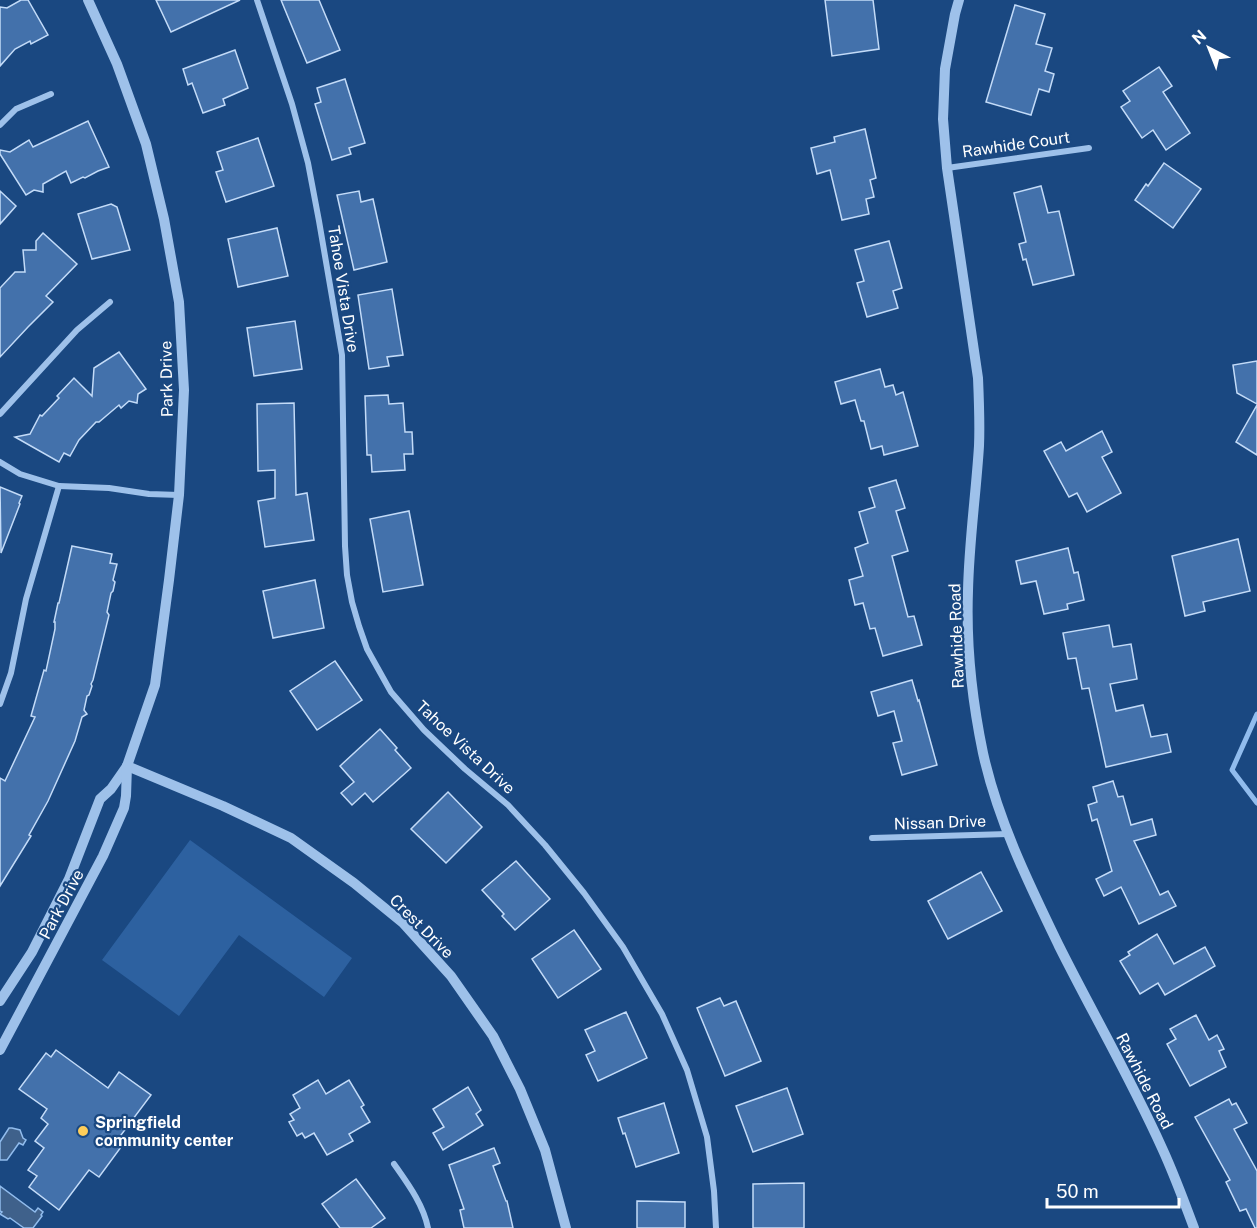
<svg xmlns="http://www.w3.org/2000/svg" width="1257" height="1228" viewBox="0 0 1257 1228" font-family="'Public Sans',sans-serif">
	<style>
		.green { fill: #2d61a0 }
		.water { fill: #3f618b; stroke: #91bced; stroke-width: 1.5 }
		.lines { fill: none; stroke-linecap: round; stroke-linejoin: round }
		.stream { stroke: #91bced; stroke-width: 5 }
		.building { fill: #4371ab; stroke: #c3dbf8; stroke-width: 1.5 }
		.minor { stroke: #9ec1ea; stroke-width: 6 }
		.tertiary { stroke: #9ec1ea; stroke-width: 10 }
		.poi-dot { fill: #fdcd5a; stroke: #1a4881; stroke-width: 2 }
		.labels { text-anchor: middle; stroke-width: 4.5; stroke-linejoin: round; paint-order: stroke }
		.street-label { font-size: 16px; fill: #fff; stroke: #1a4881 }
		.poi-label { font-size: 16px; font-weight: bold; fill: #fff; stroke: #1a4881; text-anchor: start }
	</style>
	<rect width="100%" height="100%" fill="#1a4881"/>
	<polygon class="green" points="190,840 352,958 324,997 239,935 179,1016 102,960"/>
	<g class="water">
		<polygon points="9,1128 12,1128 20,1130 23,1138 26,1140 23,1145 19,1143 7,1160 0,1160 0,1142"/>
		<polygon points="0,1186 35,1212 38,1208 43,1212 41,1215 42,1216 33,1228 24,1228 10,1218 8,1219 0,1214 2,1212 0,1211"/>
	</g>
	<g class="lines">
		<polyline class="stream" points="1257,714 1232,770 1257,803"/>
	</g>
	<g class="building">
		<polygon points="21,0 28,0 48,35 31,44 30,41 15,49 0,66 0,7 7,8"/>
		<polygon points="156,0 240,0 171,32"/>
		<polygon points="281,0 319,0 340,50 307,63"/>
		<polygon points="825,0 873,0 879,49 832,56"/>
		<polygon points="1015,5 1045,14 1036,44 1052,48 1045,71 1054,74 1049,92 1039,89 1031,115 986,102"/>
		<polygon points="235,50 248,88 223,99 225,105 203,113 192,83 188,85 183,69"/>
		<polygon points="1159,67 1172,86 1163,92 1190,133 1166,150 1153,130 1142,138 1121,107 1130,101 1123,91"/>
		<polygon points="345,79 365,143 349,148 351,154 332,160 315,104 321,102 317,88"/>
		<polygon points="88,121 109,167 98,171 85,178 83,177 71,183 66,171 43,184 43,192 34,190 26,195 0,154 0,150 10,152 29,140 33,147"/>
		<polygon points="865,129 876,178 870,180 874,197 866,199 869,214 842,220 830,170 817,174 811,148 835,142 834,137"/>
		<polygon points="258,138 274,186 226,202 216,172 223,170 217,152"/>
		<polygon points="1164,163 1201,189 1173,228 1135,200 1146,184 1148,186"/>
		<polygon points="1041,186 1048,213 1059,211 1074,275 1033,285 1026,259 1023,260 1019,244 1026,242 1014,193"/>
		<polygon points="0,191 16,206 0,224"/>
		<polygon points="359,191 361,202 373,199 387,262 354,270 337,195"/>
		<polygon points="111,204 117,207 130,250 92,259 78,214"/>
		<polygon points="277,228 288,276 238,287 228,239"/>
		<polygon points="43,233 77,264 46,296 53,302 28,327 0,357 0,288 15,272 25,272 23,250 36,250 36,241"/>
		<polygon points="889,241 902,288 893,291 898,308 867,317 857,283 864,281 855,250"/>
		<polygon points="392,289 403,355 387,357 389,366 369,369 358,295"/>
		<polygon points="295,321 302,369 254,376 247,328"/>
		<polygon points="119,352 146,389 138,394 137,403 129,401 121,408 119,405 99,422 96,422 79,440 70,456 64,453 59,462 15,437 30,434 40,415 42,416 59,398 57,396 74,378 92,396 94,368"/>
		<polygon points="1257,361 1257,404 1237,393 1233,365"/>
		<polygon points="880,369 885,387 893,385 896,395 903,392 918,446 884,455 882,446 871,449 864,421 861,421 855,400 841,404 835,382"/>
		<polygon points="388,395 389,404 403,403 405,432 412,432 413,454 404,454 405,470 372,472 371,455 367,455 365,396"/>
		<polygon points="294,403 296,495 307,493 314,540 265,547 258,501 275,498 275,470 258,471 257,404"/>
		<polygon points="1257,405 1257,455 1236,442"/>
		<polygon points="1102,431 1112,452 1102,457 1121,493 1087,512 1077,493 1069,497 1044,451 1061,442 1066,451"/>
		<polygon points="896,480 905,508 896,511 908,551 892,556 908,617 914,616 922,645 883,656 875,628 870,629 863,603 855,605 849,580 863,576 855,548 868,543 859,512 875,507 869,488"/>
		<polygon points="0,487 22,496 19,503 20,504 1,553"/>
		<polygon points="409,511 423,585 383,592 370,519"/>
		<polygon points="1238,539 1250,591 1203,602 1205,611 1185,616 1172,556"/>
		<polygon points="72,546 112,554 110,563 117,564 113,580 115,582 113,591 111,593 107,612 109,615 93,680 91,684 92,686 89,695 87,696 84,710 87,714 82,717 75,741 48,801 29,835 31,836 0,886 0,778 5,781 35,717 31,716 44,670 46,671 55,629 55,622 54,622 58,603 59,603"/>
		<polygon points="1068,548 1074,573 1078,572 1084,600 1067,604 1068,609 1044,614 1036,581 1021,584 1016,561"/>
		<polygon points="315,580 324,628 273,638 263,591"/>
		<polygon points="1109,625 1113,647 1131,644 1137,679 1110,684 1116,711 1143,705 1151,737 1167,734 1171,752 1106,767 1089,688 1082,689 1076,658 1068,659 1063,633"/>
		<polygon points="335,661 362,700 317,730 290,691"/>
		<polygon points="912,680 918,701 919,700 937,765 902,775 893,743 902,741 894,711 878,716 871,692"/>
		<polygon points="380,729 397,748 395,750 411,768 373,802 365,793 352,805 341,793 354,782 340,766"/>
		<polygon points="1113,781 1118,797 1123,796 1131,825 1152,819 1156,835 1134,841 1160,895 1168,891 1176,906 1139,924 1121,887 1104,896 1096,879 1112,871 1097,819 1092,821 1088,805 1097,802 1093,787"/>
		<polygon points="448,792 482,827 446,863 411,829"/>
		<polygon points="516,861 550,899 515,930 502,916 504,914 482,890"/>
		<polygon points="981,872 1002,911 948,939 928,901"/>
		<polygon points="574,930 601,969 558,998 532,959"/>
		<polygon points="1157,934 1174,964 1205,947 1215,966 1165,995 1158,983 1140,994 1120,961 1130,955 1128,952"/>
		<polygon points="720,998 724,1006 736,1001 761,1061 725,1076 697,1008"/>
		<polygon points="626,1012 647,1058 598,1081 586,1055 595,1051 585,1030"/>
		<polygon points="1196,1015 1209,1040 1217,1035 1224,1049 1219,1051 1226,1067 1190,1086 1167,1044 1176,1039 1170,1029"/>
		<polygon points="56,1050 108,1088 119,1072 151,1095 118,1139 124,1143 99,1177 89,1170 59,1210 29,1187 37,1176 28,1170 44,1148 35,1141 48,1124 41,1118 47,1109 19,1089 46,1053 51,1057"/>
		<polygon points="318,1080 326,1094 349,1080 364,1105 361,1107 370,1122 349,1134 353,1141 327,1155 314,1133 305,1138 302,1133 297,1136 289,1122 294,1120 290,1114 300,1108 293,1095"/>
		<polygon points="468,1087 481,1110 476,1114 483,1125 443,1150 433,1133 444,1127 433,1109"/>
		<polygon points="787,1088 803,1134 753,1152 736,1106"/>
		<polygon points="1229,1099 1232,1105 1236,1103 1247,1123 1234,1129 1257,1171 1257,1228 1255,1228 1246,1209 1240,1211 1226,1182 1230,1180 1195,1117"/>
		<polygon points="664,1103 679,1153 636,1167 625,1133 623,1134 618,1118"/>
		<polygon points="494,1148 500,1163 493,1166 506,1201 507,1201 513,1228 464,1228 460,1210 464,1209 449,1165"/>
		<polygon points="356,1179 385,1218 371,1228 340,1228 322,1204"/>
		<polygon points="804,1183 804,1228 753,1228 753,1184"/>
		<polygon points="637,1201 685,1202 685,1228 637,1228"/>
	</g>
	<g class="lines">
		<g class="minor">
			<polyline points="257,0 292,104 308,163 319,221 342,355 345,546 347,575 352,602 359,626 367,649 391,692 424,730 465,769 508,805 545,845 584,893 623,947 662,1014 687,1070 707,1137 714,1191 716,1228"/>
			<polyline points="0,125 16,109 51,94"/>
			<polyline points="947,168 1089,148"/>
			<polyline points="0,414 77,330 110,302"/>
			<polyline points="0,462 20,474 59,486 109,488 149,494 179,495"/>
			<polyline points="0,704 11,673 26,599 59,486"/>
			<polyline points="872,838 1008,834"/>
			<path d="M394 1164C408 1184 423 1204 428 1228"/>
		</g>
		<g class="tertiary">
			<path d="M959 0 955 14 945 69 943 119 947 168 978 378C979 401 980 423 979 446 976 494 969 542 968 591 966 645 972 700 983 753 998 821 1029 884 1059 946 1093 1014 1131 1079 1162 1148 1174 1174 1184 1201 1194 1228"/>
			<polyline points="127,766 223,806 291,838 354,883 403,923 451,976 493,1036 520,1089 545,1150 566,1228"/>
			<polyline points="0,1001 32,952 69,879 100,799 111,789 127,766"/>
			<polyline points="0,1050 103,856 124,808 126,796 127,766 155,685 169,580 179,495 184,390 179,302 164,219 146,144 117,64 88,0"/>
		</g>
	</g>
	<circle class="poi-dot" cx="83" cy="1131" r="6"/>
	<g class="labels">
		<g class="street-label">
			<text transform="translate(1016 144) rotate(-8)" y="6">Rawhide Court</text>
			<text transform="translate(344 289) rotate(81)" y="6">Tahoe Vista Drive</text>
			<text transform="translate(166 379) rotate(-91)" y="6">Park Drive</text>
			<text transform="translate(956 636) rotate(-92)" y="6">Rawhide Road</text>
			<text transform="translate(466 747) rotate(43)" y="6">Tahoe Vista Drive</text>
			<text transform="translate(940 822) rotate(-2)" y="6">Nissan Drive</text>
			<text transform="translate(61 904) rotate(-62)" y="6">Park Drive</text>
			<text transform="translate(422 926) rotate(45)" y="6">Crest Drive</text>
			<text transform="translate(1145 1081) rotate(63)" y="6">Rawhide Road</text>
		</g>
		<g class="poi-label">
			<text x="95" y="1128">Springfield<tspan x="95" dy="18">community center</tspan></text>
		</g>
	</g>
	<g transform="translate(1209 48) rotate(318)" stroke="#1a4881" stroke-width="4.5" paint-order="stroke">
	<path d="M0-4.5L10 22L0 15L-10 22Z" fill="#ffffff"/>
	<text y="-9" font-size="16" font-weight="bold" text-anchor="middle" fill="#ffffff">N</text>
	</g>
	<path d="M1047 1198v9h132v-9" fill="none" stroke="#ffffff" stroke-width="3"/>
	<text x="1056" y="1198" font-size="18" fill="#ffffff" stroke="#1a4881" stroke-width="4.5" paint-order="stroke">50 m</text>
</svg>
